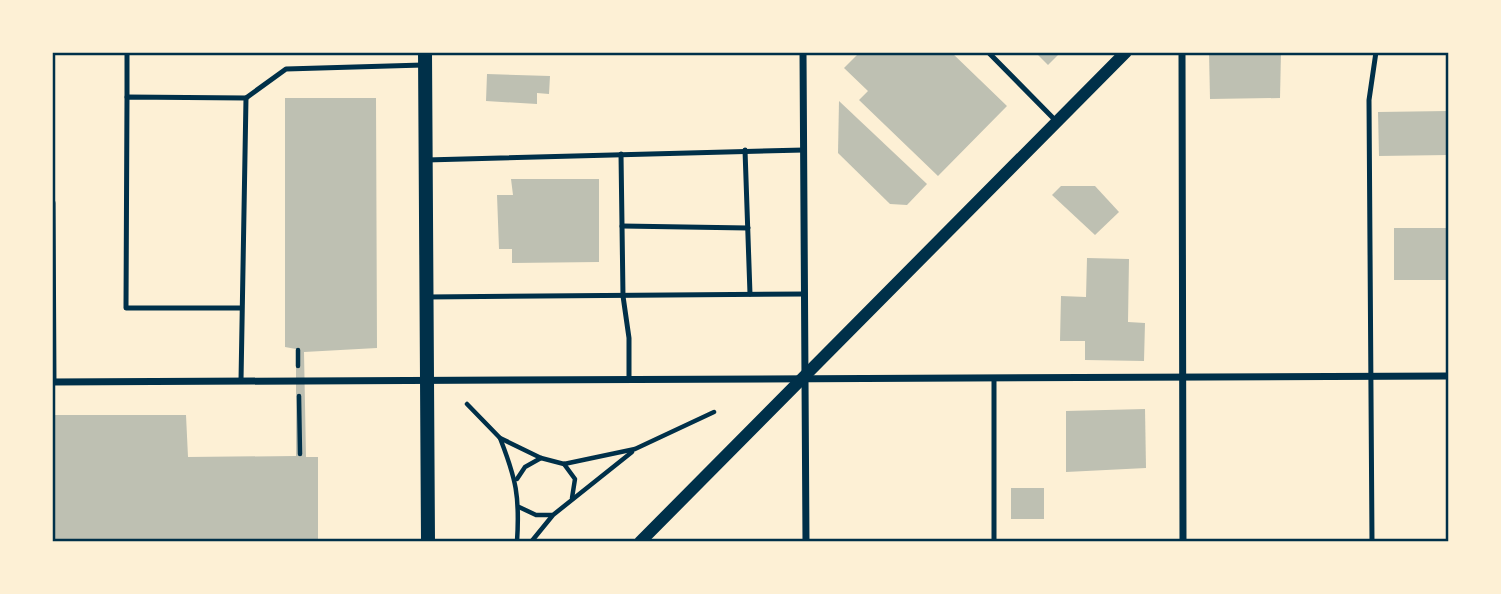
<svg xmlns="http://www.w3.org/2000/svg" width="1501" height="594" viewBox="0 0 1501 594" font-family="Mulish,sans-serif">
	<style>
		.building { fill: #bec0b2 }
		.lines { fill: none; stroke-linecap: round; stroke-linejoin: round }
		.path { stroke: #003049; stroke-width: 4.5 }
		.service { stroke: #003049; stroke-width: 5 }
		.minor { stroke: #003049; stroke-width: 7 }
		.tertiary { stroke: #003049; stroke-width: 12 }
		.secondary { stroke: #003049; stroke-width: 14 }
		.neatline { fill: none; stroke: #003049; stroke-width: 2.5 }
	</style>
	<rect width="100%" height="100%" fill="#fdf0d5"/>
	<g class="building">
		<polygon points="860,52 951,52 1007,106 938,176 859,100 868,91 844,68"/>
		<polygon points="1035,52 1061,52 1048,65"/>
		<polygon points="1209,52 1281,52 1280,98 1210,99"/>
		<polygon points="487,74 550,76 549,94 537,93 537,104 486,101"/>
		<polygon points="285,98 376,98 377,348 304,352 306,457 318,457 318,542 52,542 52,415 186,415 188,457 296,456 296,349 285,347"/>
		<polygon points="839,101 927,184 907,205 890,204 838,153"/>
		<polygon points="1448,111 1448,155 1379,156 1378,112"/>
		<polygon points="511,179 599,179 599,262 512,263 512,249 499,249 497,195 513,195"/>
		<polygon points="1061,186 1095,186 1119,212 1095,235 1052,195"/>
		<rect x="1394" y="228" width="54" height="52"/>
		<polygon points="1087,258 1129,259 1128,322 1145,323 1144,361 1085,360 1085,341 1060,341 1061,296 1086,297"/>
		<polygon points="1145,409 1146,468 1066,472 1066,411"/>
		<rect x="1011" y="488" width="33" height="31"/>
	</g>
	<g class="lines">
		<g class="path">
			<polyline points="298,350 298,366"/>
			<polyline points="299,396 300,454"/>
			<polyline points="467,404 500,438 541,458 564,464 635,449 714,412"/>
			<path d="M500 438C516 479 520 496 517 542"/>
			<polyline points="564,464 575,479 572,498"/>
			<polyline points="517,479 525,467 541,458"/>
			<polyline points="519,507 536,515 552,515"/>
			<polyline points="531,542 553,515 632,452"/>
		</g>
		<g class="service">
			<polyline points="988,52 1057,122"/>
			<polyline points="127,97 127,52"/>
			<polyline points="246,98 286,69 423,65"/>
			<polyline points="745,150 750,294"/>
			<polyline points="621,154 623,296 629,338 629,380"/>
			<polyline points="426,160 804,150"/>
			<polyline points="622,226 748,228"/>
			<polyline points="427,297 805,294"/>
			<polyline points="994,378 994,542"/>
			<polyline points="241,381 246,98 127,97 126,308 242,308"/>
			<polyline points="1372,542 1369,100 1376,52"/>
		</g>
		<g class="minor">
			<polyline points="803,52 806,542"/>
			<polyline points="1182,52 1183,542"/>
			<polyline points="52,203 53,382"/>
			<polyline points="52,382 1448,376"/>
		</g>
		<polyline class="tertiary" points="640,542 1126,52"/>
		<polyline class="secondary" points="425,52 428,542"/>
	</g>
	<rect width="1501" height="594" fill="none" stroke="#fdf0d5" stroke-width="108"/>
	<rect x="54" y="54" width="1393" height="486" class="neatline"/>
</svg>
